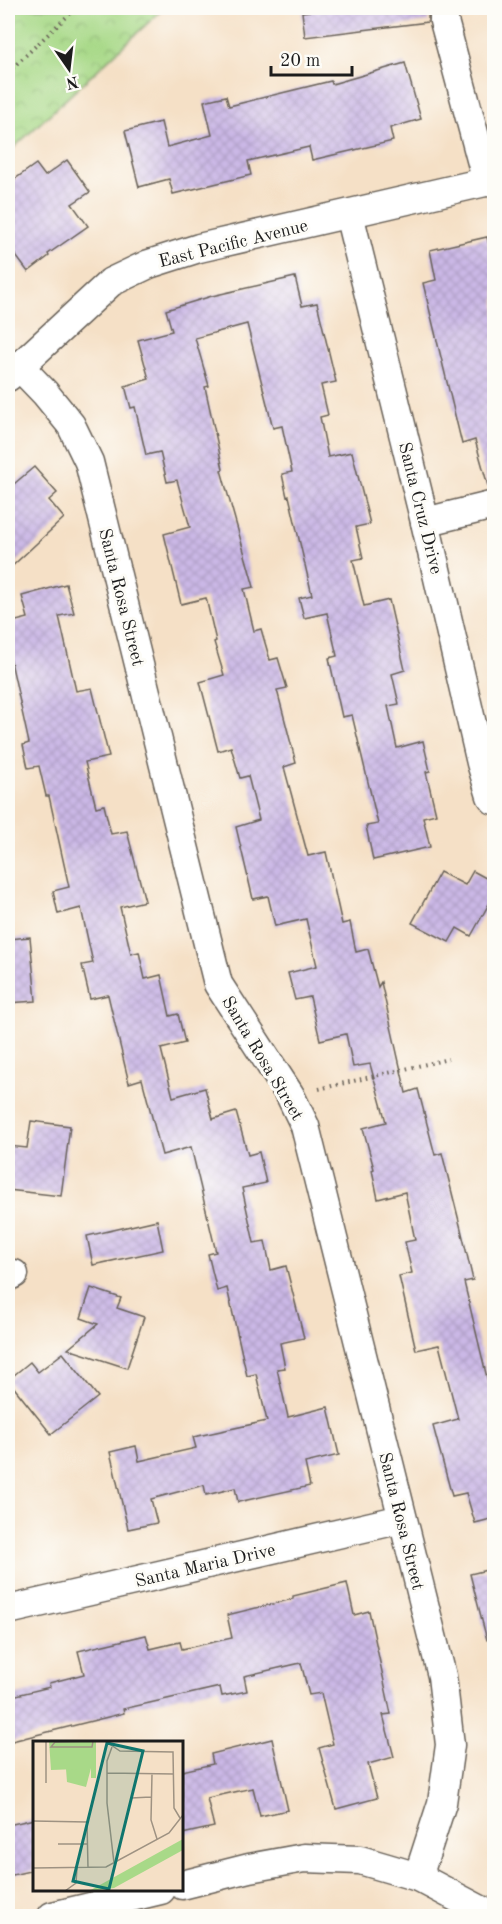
<svg xmlns="http://www.w3.org/2000/svg" width="502" height="1924" viewBox="0 0 502 1924" font-family="'Old Standard TT',serif">
	<style>
		.park { fill: url(#park-crowns); stroke: #627a52; stroke-width: 1.5 }
		.building { fill: url(#building-cross-hatch) }
		.lines { fill: none; stroke-linecap: round; stroke-linejoin: round }
		.minor-casing { stroke: #686158; stroke-width: 31 }
		.path { stroke: #686158; stroke-width: 4; stroke-dasharray: 1.5 4.5; stroke-linecap: butt }
		.minor { stroke: #fff; stroke-width: 28 }
		.labels { text-anchor: middle; stroke-width: 6; stroke-linejoin: round; paint-order: stroke }
		.street-label { font-size: 18px; fill: #1c1c1c; stroke: #fdfcf7 }
		.inset-road { fill: none; stroke: #9e9282; stroke-width: 1.5 }
		.view { fill: #0f766e; fill-opacity: 0.15; stroke: #0f766e; stroke-width: 3 }
		.inset-edge { fill: none; stroke: #1c1c1c; stroke-width: 3 }
	</style>
	<defs>
		<pattern id="park-crowns" width="20" height="18" patternUnits="userSpaceOnUse" patternTransform="scale(1.5)"><rect width="20" height="18" fill="#a8d988"/><path d="M2 6a3 3 0 1 1 6 0M12 15a3 3 0 1 1 6 0" fill="none" stroke="#90ba75"/></pattern>
		<pattern id="building-cross-hatch" width="8" height="8" patternUnits="userSpaceOnUse" patternTransform="scale(1.5)"><rect width="8" height="8" fill="#cbb8e6"/><path d="M0 0l8 8M0 8l8-8" fill="none" stroke="#ae9ec5"/></pattern>
	</defs>
	<rect width="100%" height="100%" fill="#fdfcf7"/>
	<filter id="ink" filterUnits="userSpaceOnUse"><feTurbulence type="fractalNoise" baseFrequency=".0167" numOctaves="2"/><feDisplacementMap in="SourceGraphic" scale="12" xChannelSelector="R" yChannelSelector="G"/><feConvolveMatrix kernelMatrix="1 2 1 2 8 2 1 2 1" color-interpolation-filters="sRGB"/></filter>
	<filter id="wash" filterUnits="userSpaceOnUse"><feTurbulence type="fractalNoise" baseFrequency=".008" numOctaves="4" result="noise"/><feDisplacementMap in="SourceGraphic" scale="24" xChannelSelector="R" yChannelSelector="G"/><feGaussianBlur stdDeviation="1.35" result="paint"/><feColorMatrix in="noise" values="0 0 0 0 0 0 0 0 0 0 0 0 0 0 0 0 0 1.4 0 .05"/><feComposite in="paint" operator="in"/></filter>
	<g filter="url(#wash)">
		<rect width="100%" height="100%" fill="#f5e0c6"/>
		<polygon class="park" points="8,8 164,8 8,153"/>
		<g id="blocks">
			<g class="building">
				<polygon points="318,8 428,8 428,22 305,37 302,12 318,10"/>
				<polygon points="405,63 421,119 390,128 393,141 312,160 309,147 248,161 251,175 173,194 169,179 139,187 125,131 161,122 167,147 212,135 204,101 226,96 229,106 331,81 332,84"/>
				<polygon points="67,160 90,192 72,204 88,226 48,254 49,256 28,272 8,245 8,184 36,164 45,176"/>
				<polygon points="487,237 495,271 495,485 488,486 475,440 462,444 423,283 436,280 430,250"/>
				<polygon points="295,277 302,306 317,303 336,382 321,385 328,415 320,417 328,457 352,452 370,524 356,527 363,558 353,560 364,606 389,600 405,670 392,674 399,704 388,706 397,748 423,741 430,771 426,772 436,814 423,817 430,847 373,860 366,826 378,824 352,715 342,717 329,658 337,656 327,613 304,618 299,598 312,595 289,496 287,497 282,474 292,472 282,426 273,428 247,324 195,338 209,386 205,387 223,469 221,470 254,587 244,589 254,631 261,629 270,660 278,658 287,688 277,690 296,763 284,767 308,856 326,852 342,924 350,922 356,952 368,949 378,987 381,982 406,1093 418,1089 435,1155 442,1153 461,1229 473,1280 464,1282 495,1411 495,1518 475,1523 466,1493 452,1496 433,1426 458,1419 439,1345 416,1350 399,1276 412,1273 405,1242 415,1240 405,1192 378,1199 372,1170 374,1169 363,1128 386,1122 370,1064 353,1067 346,1034 320,1040 310,997 295,1000 288,973 317,966 306,919 275,926 268,896 253,899 236,827 259,820 248,776 240,778 231,747 218,751 200,682 224,675 214,642 216,641 206,598 181,604 164,534 190,527 177,480 167,482 160,452 146,455 135,407 131,408 125,386 149,379 138,340 172,331 166,310 212,296"/>
				<polygon points="34,467 57,493 49,500 64,518 8,570 8,489"/>
				<polygon points="66,584 74,613 59,616 76,691 92,688 109,757 85,762 96,807 104,805 111,834 127,831 145,901 120,907 131,954 139,952 145,979 161,975 170,1016 178,1014 185,1043 161,1049 173,1097 205,1088 213,1119 236,1112 248,1155 259,1152 266,1183 242,1188 254,1243 265,1241 271,1270 286,1266 304,1338 280,1343 285,1368 277,1369 288,1417 328,1407 339,1455 305,1463 310,1486 238,1502 235,1488 206,1495 204,1485 151,1499 157,1523 128,1529 110,1452 136,1446 139,1461 196,1448 193,1437 267,1421 256,1374 247,1376 227,1288 217,1291 208,1254 216,1252 191,1147 162,1155 142,1079 129,1083 108,995 90,999 82,965 93,963 81,908 58,914 53,891 69,887 49,796 46,796 39,766 28,768 23,745 29,743 8,648 8,623 28,618 22,596"/>
				<polygon points="473,871 495,883 495,893 471,936 457,928 449,942 412,923 440,872 465,885"/>
				<polygon points="30,937 36,1001 8,1003 8,939"/>
				<polygon points="31,1121 70,1126 61,1196 8,1190 8,1146 27,1148"/>
				<polygon points="157,1220 163,1250 93,1265 87,1236"/>
				<polygon points="91,1288 121,1298 117,1308 144,1317 127,1368 68,1349 98,1324 81,1318"/>
				<polygon points="63,1353 98,1397 51,1434 8,1380 30,1362 38,1372"/>
				<polygon points="495,1568 495,1639 487,1640 470,1574"/>
				<polygon points="347,1583 354,1615 369,1611 391,1714 383,1715 394,1757 368,1764 377,1798 336,1809 319,1748 333,1744 321,1693 309,1695 301,1663 244,1676 247,1691 222,1696 220,1687 123,1709 124,1713 8,1742 8,1697 50,1687 49,1683 84,1674 78,1651 146,1635 150,1649 180,1642 182,1649 232,1638 227,1615 293,1599 293,1596"/>
				<polygon points="272,1739 288,1810 260,1816 253,1788 207,1798 214,1827 182,1834 182,1771 213,1764 211,1754"/>
				<polygon points="34,1819 34,1870 8,1876 8,1825"/>
			</g>
		</g>
	</g>
	<g filter="url(#ink)">
		<use href="#blocks" fill-opacity="0" stroke="#686158" stroke-width="1.5"/>
		<g class="lines">
			<defs>
				<g id="minor">
					<polyline points="444,8 444,21 487,182"/>
					<polyline points="349,214 425,522 481,763 491,796 494,800"/>
					<polyline points="19,366 45,393 71,425 89,462 218,984 290,1095 305,1126 442,1676 450,1745 442,1803 418,1877"/>
					<polyline points="8,377 111,282 149,264 199,248 494,180"/>
					<polyline points="425,522 494,505"/>
					<polyline points="8,1277 14,1274"/>
					<polyline points="8,1610 402,1519"/>
					<polyline points="182,1885 249,1868 304,1858 360,1860 418,1877 492,1916"/>
					<polyline points="52,1916 161,1890"/>
				</g>
			</defs>
			<use href="#minor" class="minor-casing"/>
			<g class="path">
				<polyline points="8,72 76,8"/>
				<polyline points="319,1089 448,1059"/>
			</g>
			<use href="#minor" class="minor"/>
		</g>
	</g>
	<g class="labels">
		<g class="street-label">
			<text transform="translate(233 243) rotate(-14)" y="6">East Pacific Avenue</text>
			<text transform="translate(421 508) rotate(76)" y="6">Santa Cruz Drive</text>
			<text transform="translate(122 597) rotate(76)" y="6">Santa Rosa Street</text>
			<text transform="translate(263 1058) rotate(59)" y="6">Santa Rosa Street</text>
			<text transform="translate(402 1521) rotate(76)" y="6">Santa Rosa Street</text>
			<text transform="translate(205 1565) rotate(-13)" y="6">Santa Maria Drive</text>
		</g>
	</g>
	<g transform="translate(33 1741)">
		<rect width="150" height="150" fill="#f5e0c6"/>
		<path d="M58 27 53 46 34 41 33 28ZM150 98V109L81 147 56 150Z" fill="#a8d988"/>
		<path d="M16 0H63V37H58V27L53 29V36H45V28L18 29Z" fill="#a8d988"/>
		<path class="inset-road" d="M57 0 22 1 18 6H59L60 0M72 0 87 10 140 11 141 67 147 77M79 6 74 20V62L81 122M74 32 141 33M119 33 118 79 124 98M13 42V0M98 57 118 56M0 80 54 81 55 127M25 103H55M0 127 73 126 136 92 150 74M32 150 43 142 44 127"/>
		<path class="view" d="M74 2 110 10 76 148 40 140Z"/>
		<rect width="150" height="150" class="inset-edge"/>
	</g>
	<rect width="502" height="1924" fill="none" stroke="#fdfcf7" stroke-width="30"/>
	<g transform="translate(69 69) rotate(166)" stroke="#fdfcf7" stroke-width="4.5" paint-order="stroke">
	<path d="M0-4.5L10 22L0 15L-10 22Z" fill="#1c1c1c"/>
	<text y="-9" font-size="16" font-weight="bold" text-anchor="middle" fill="#1c1c1c">N</text>
	</g>
	<path d="M271 66v9h81v-9" fill="none" stroke="#1c1c1c" stroke-width="3"/>
	<text x="280" y="66" font-size="18" fill="#1c1c1c" stroke="#fdfcf7" stroke-width="4.5" paint-order="stroke">20 m</text>
</svg>
